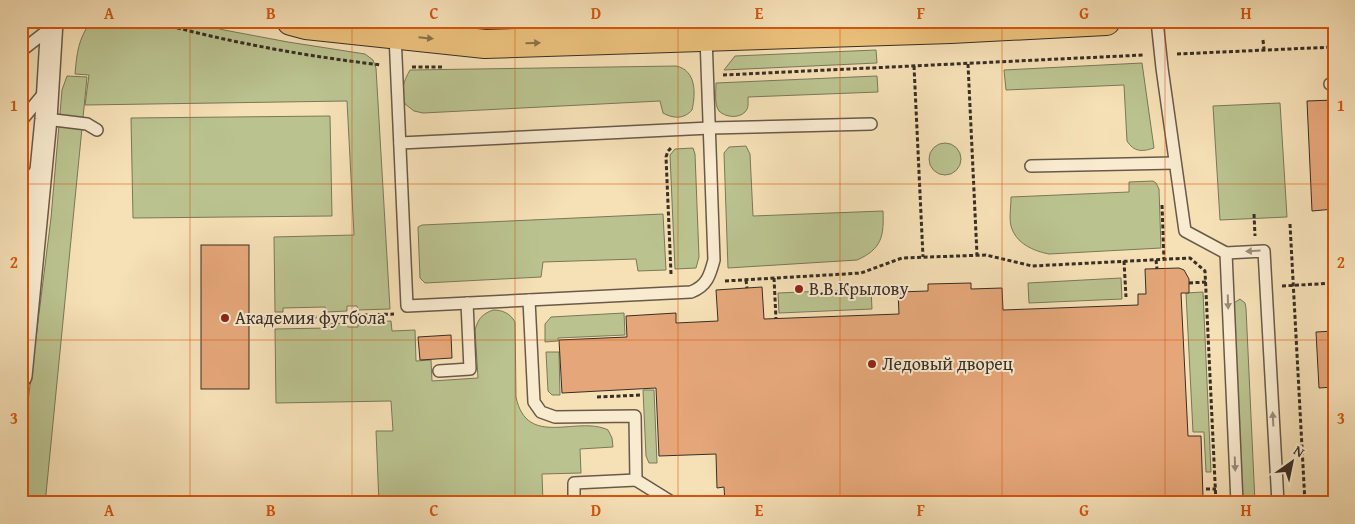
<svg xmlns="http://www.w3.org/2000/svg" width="1355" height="524" viewBox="0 0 1355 524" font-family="'Gentium Book Plus',serif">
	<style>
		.green { fill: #bac390; stroke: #79785a }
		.building { fill: #e5a779; stroke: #382e25 }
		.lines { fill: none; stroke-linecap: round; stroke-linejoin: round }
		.lane-casing { stroke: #685a49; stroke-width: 14 }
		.street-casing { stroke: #685a49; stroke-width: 24 }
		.primary-casing { stroke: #382e25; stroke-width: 30 }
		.path { stroke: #382e25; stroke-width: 3; stroke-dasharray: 4 2.5; stroke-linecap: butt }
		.lane { stroke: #f9ebd0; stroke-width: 11 }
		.street { stroke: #f9ebd0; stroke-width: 21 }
		.primary { stroke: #ebc07b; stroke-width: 28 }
		.oneway { fill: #89704c }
		.oneway2 { fill: #988c7a }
		.grid { fill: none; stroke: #d6550e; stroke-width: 1; stroke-opacity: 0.55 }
		.poi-dot { fill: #8f2418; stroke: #f9ebd0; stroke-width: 2 }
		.labels { text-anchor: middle; stroke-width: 4; stroke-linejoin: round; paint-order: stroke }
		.poi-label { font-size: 18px; fill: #382e25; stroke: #f9ebd0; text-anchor: start }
		.neatline { fill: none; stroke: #d6550e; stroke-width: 2 }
		.grid-label { font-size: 16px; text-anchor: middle; font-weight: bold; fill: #d6550e }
	</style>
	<rect width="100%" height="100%" fill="#f6e0b6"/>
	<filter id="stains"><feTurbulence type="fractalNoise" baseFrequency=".004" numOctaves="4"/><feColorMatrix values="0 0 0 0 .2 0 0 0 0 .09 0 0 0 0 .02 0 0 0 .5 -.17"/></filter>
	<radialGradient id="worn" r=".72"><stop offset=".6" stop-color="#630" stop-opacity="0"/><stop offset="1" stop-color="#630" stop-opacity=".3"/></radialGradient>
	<g class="green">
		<path d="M91 21H188L224 30 288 42 365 54 373 60 376 68 390 309 358 310 357 306H347V311L326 312 325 307 283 308V312H275L274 237 354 235 347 101 85 105 89 75 75 74C77 52 78 40 91 21Z"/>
		<polygon points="876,50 877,63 724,70 735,56"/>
		<path d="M1142 63 1154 148C1142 152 1134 152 1127 141L1124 85 1006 90 1004 70Z"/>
		<path d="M676 66C696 70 696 93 692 110 684 119 674 119 663 113L660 101 423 113 414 111 405 104C401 90 403 82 410 70Z"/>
		<polygon points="67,76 87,77 46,494 45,503 21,503 21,457 51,218 62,90"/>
		<path d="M877 76 878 92 748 97C748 103 749 108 745 112 738 119 725 117 719 111 714 104 716 91 716 83Z"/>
		<polygon points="1280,103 1287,217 1220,220 1213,106"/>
		<polygon points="330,116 332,216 133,218 131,118"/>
		<circle cx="945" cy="159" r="16"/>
		<path d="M746 146 750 154 753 216 883 211C884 236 882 249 857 260L728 268 724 153 729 147Z"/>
		<polygon points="693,148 695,154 699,257 696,268 675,269 670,155 675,149"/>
		<path d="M1153 181 1156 183 1159 189 1161 248 1049 254C1034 251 1016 244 1011 226 1009 218 1011 206 1011 197L1129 192V182Z"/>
		<polygon points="663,214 666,270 638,271 636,259 543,262 541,277 425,283 420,278 418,227 422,225"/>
		<polygon points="1121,278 1122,299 1029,303 1028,283"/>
		<polygon points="871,289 872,309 779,313 778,293"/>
		<polygon points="1203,292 1211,472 1206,472 1204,432 1193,432 1186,293"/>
		<polygon points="1240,299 1245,303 1246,308 1255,503 1242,503 1234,303"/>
		<path d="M493 310C502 310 510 313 515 322L516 397C527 449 577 415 608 430L612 438 613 447 580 449 581 473 542 474 543 503H379L376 431H393L391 401 276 403 275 329 327 328 326 324 347 323 348 327H358V323L391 321 392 331 415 330 416 361 431 360 432 381 478 378 475 330C478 319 482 314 493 310Z"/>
		<polygon points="624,313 625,335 558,338 558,341 545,342 545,324 551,317"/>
		<polygon points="546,352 559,352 560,395 552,395 548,391"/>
		<polygon points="643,390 654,390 657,463 649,463 646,456"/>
	</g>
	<g class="building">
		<polygon points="1334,100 1334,209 1312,211 1307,101"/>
		<rect x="201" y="245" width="48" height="144"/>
		<polygon points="1179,268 1184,270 1189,279 1189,293 1181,293 1188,436 1201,436 1203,497 1191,498 1191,503 725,503 724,487 717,488 716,454 659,456 656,388 562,393 559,340 627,337 626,316 676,313 676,323 718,321 716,290 762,287 764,319 899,314 898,292 928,291 928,284 971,283 971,289 1002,288 1003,310 1138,305 1138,294 1146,294 1145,269"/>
		<polygon points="1334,331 1334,387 1319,388 1316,332"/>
		<polygon points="451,335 452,358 420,360 418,337"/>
	</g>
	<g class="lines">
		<defs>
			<g id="lane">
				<polyline points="1157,21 1162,68 1185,231 1226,253 1264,251 1278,503"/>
				<path d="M395 35 407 306 691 292C707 286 710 275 714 260L706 37"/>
				<polyline points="21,51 52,27"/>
				<polyline points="1330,84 1334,84"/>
				<polyline points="46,119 87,124 97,130"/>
				<polyline points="21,121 45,92"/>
				<polyline points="400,143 710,128 871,124"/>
				<polyline points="1031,166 1175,163"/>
				<polyline points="21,191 37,169"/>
				<polyline points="1226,253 1237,503"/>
				<polyline points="529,300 534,402 541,412 555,417 635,416 636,480 673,503"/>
				<polyline points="439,371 470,369 467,303"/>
				<polyline points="574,503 574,483 636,480"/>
			</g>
			<polyline id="street" points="21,376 46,119 52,21"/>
			<polyline id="primary" points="291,21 306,25 485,44 951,29 1106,21"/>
		</defs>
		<use href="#lane" class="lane-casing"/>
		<use href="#street" class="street-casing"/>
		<use href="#primary" class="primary-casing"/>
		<g class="path">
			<path d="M152 21C226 42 305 56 381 65"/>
			<polyline points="1263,40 1264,49"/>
			<polyline points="1177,54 1334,47"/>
			<polyline points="968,64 977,255"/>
			<polyline points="914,66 923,257"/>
			<polyline points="412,67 444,67"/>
			<polyline points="723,75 1143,55"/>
			<polyline points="1162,205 1164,259"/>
			<polyline points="1254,214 1255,236"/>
			<polyline points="1290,224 1305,503"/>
			<polyline points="1156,260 1157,269"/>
			<polyline points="1124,261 1126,297"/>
			<polyline points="671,274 666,157 668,151 672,147"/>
			<polyline points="774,278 776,319"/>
			<polyline points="746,280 747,288"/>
			<polyline points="725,281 861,273 902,258 986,255 1032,266 1190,258 1205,271 1216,503"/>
			<polyline points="1189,283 1206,282"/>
			<polyline points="1282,286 1334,283"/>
			<polyline points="254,319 394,314"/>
			<polyline points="597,397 642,395"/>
			<polyline points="1206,489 1216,489"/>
		</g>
		<use href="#lane" class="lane"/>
		<use href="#street" class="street"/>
		<use href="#primary" class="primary"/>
	</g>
	<defs><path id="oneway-solid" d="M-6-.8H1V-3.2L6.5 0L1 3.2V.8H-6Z" transform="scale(1.25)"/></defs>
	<g class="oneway">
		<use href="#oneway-solid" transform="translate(426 38) rotate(6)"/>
		<use href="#oneway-solid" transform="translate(533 43) rotate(-2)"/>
	</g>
	<g class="oneway2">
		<use href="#oneway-solid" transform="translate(1253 251) rotate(177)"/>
		<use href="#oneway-solid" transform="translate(1228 302) rotate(88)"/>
		<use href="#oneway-solid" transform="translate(1273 419) rotate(-93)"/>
		<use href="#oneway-solid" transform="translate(1235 464) rotate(88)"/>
	</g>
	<path class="grid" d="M190 21V503M352 21V503M515 21V503M678 21V503M840 21V503M1002 21V503M1165 21V503M21 184H1334M21 340H1334"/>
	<g class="poi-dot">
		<circle cx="799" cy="289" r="5"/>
		<circle cx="225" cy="318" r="5"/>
		<circle cx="872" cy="364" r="5"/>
	</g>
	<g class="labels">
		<g class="poi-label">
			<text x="809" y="295">В.В.Крылову</text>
			<text x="235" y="324">Академия футбола</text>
			<text x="882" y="370">Ледовый дворец</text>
		</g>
	</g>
	<rect width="1355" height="524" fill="none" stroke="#f6e0b6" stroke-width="55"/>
	<g transform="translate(1292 462) rotate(33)" stroke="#f9ebd0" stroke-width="4" paint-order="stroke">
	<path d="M0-4L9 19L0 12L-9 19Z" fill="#382e25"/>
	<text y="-8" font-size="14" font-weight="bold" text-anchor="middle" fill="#382e25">N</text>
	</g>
	<rect x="28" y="28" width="1300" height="468" class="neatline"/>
	<g class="grid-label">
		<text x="109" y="19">A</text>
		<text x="271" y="19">B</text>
		<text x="434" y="19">C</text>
		<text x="596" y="19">D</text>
		<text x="759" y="19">E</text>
		<text x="921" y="19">F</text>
		<text x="1084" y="19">G</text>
		<text x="1246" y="19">H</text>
		<text x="14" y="111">1</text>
		<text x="1341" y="111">1</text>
		<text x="14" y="268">2</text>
		<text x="1341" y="268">2</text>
		<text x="14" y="424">3</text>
		<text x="1341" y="424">3</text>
		<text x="109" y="516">A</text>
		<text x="271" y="516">B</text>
		<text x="434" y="516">C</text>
		<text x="596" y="516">D</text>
		<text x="759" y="516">E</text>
		<text x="921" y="516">F</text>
		<text x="1084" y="516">G</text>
		<text x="1246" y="516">H</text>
	</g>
	<rect width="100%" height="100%" filter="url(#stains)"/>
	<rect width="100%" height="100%" fill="url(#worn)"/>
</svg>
